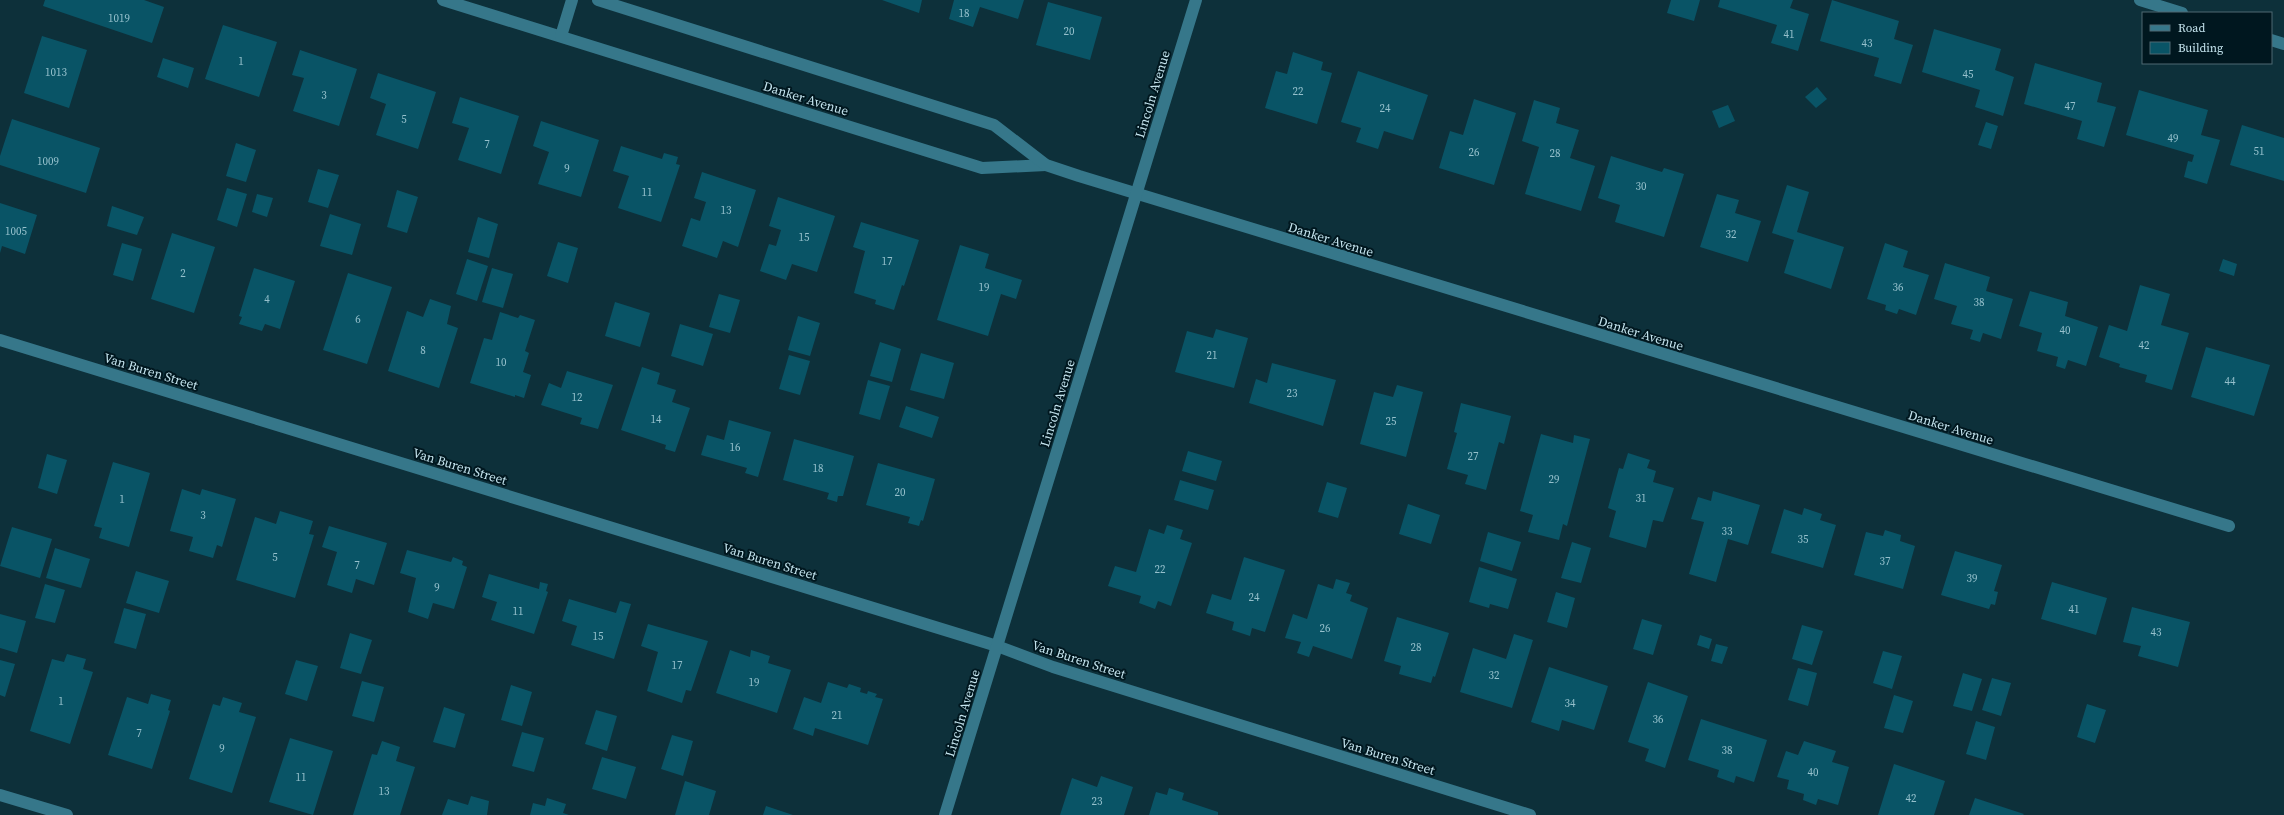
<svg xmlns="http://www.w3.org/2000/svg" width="2284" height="815" viewBox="0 0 2284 815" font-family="'Source Serif 4',serif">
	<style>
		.building { fill: #095466 }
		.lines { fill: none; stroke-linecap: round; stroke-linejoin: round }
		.minor { stroke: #36778a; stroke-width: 12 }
		.tertiary { stroke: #36778a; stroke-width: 12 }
		.labels { text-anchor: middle; stroke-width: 4; stroke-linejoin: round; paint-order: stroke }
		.number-label { font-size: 11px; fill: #95c0cc }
		.street-label { font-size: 13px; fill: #c4e4ee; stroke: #00171f }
	</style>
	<rect width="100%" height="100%" fill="#0d303a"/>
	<g class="building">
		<polygon points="45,0 144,0 164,7 152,43 43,6"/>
		<polygon points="882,0 922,0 919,13"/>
		<polygon points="954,0 1024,0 1018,19 980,7 973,27 949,19"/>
		<polygon points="1671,0 1700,0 1694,21 1667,13"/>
		<polygon points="1720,0 1793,0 1790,8 1809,14 1798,51 1771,43 1777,25 1718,7"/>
		<polygon points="1832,0 1899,21 1894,39 1913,45 1901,84 1874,76 1879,58 1820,41"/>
		<polygon points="1048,2 1102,17 1090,60 1036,45"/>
		<polygon points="223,25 277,42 259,97 205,79"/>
		<polygon points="1934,29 2001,49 1995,70 2014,77 2003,116 1975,107 1980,90 1922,72"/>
		<polygon points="42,36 87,50 69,108 24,93"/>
		<polygon points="300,50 357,69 339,126 293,111 304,78 292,75"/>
		<polygon points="1293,52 1323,62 1321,70 1332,73 1317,124 1265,108 1276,71 1287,74"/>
		<polygon points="163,58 194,68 188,88 157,77"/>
		<polygon points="2035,63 2102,83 2097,102 2116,107 2104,147 2077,139 2082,121 2024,104"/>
		<polygon points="1358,71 1428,95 1413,140 1384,131 1378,149 1356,142 1361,128 1341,122"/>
		<polygon points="378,73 436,92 418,149 376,135 386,104 370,98"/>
		<polygon points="1817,87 1827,99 1816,108 1805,97"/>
		<polygon points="2139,90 2208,110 2201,135 2220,140 2207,184 2184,177 2188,161 2192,162 2194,155 2126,135"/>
		<polygon points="460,97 519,116 501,174 458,160 469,128 452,123"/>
		<polygon points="1474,99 1516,113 1494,185 1439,168 1450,131 1463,135"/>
		<polygon points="1534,100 1560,108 1556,123 1579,130 1570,158 1595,166 1581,211 1525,194 1539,147 1522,141"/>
		<polygon points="1728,105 1735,121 1719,128 1712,111"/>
		<polygon points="12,119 100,148 86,193 0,165 0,156"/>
		<polygon points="541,121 599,140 581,197 538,184 549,152 533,146"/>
		<polygon points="1986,122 1998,126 1991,149 1978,145"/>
		<polygon points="2242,125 2284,138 2284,181 2230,165"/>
		<polygon points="236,143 256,150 246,182 226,176"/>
		<polygon points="621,146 662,159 664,153 678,157 676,164 680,165 661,222 618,208 629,176 613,171"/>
		<polygon points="1611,156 1662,172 1664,168 1684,174 1664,237 1615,222 1620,205 1598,198"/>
		<polygon points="318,169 339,175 328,208 308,202"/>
		<polygon points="702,172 756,190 738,247 723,241 717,258 682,246 691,218 700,221 706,202 694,198"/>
		<polygon points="1787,185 1809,192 1797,232 1844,247 1831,289 1784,273 1794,240 1772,233"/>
		<polygon points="227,188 247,194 237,227 217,220"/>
		<polygon points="397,190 418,197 407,233 387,227"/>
		<polygon points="257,194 273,198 267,217 252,212"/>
		<polygon points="1717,194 1739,200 1735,213 1761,221 1748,262 1700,247"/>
		<polygon points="778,197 835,216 817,272 792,264 786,280 760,271 769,244 776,246 781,230 769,226"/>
		<polygon points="0,203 37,215 25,254 2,246 0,253"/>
		<polygon points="112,206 144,217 137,235 107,226"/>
		<polygon points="330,214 361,224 352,255 320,246"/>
		<polygon points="478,217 498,224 489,258 468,252"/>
		<polygon points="861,222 919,240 904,286 902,285 894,310 875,304 876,300 854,293 865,251 853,247"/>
		<polygon points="172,233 215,247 194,313 151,299"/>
		<polygon points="558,242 578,248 568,283 547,276"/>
		<polygon points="122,243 142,249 133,281 113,275"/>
		<polygon points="1885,243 1908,251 1903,267 1929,275 1916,315 1899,309 1897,314 1885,310 1886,305 1867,299"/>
		<polygon points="960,245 989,254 985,268 1022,280 1016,299 1001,294 988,336 937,320"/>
		<polygon points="467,259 488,266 477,301 456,294"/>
		<polygon points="2223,259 2237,264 2234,276 2219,271"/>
		<polygon points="1945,263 1990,277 1986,291 2013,299 2001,339 1983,333 1980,342 1970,339 1973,330 1951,324 1957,306 1934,299"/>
		<polygon points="254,268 295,281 280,329 265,324 262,331 239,324 242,317 239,316"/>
		<polygon points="492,268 513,274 503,308 482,302"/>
		<polygon points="348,273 392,287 367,364 323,350"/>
		<polygon points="2140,285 2170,294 2161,325 2189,333 2172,390 2145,382 2147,375 2119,367 2120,364 2099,357 2109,325 2127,331"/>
		<polygon points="2030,291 2068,302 2065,316 2098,327 2086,366 2068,360 2065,369 2056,366 2058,357 2037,351 2042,333 2019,326"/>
		<polygon points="719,294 740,300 730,333 709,327"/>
		<polygon points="430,299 451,306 447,324 458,328 439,388 388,371 407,311 423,317"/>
		<polygon points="615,302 650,313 640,347 605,336"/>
		<polygon points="500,312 518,318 520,315 535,320 525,351 529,353 523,372 531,375 524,398 515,395 515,397 470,383 484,338 492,340"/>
		<polygon points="798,316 820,323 810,356 788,350"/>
		<polygon points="680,324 713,334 703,366 671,356"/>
		<polygon points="1216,329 1248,338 1234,388 1175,372 1187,331 1213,338"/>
		<polygon points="880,342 901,349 892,382 870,376"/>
		<polygon points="2206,347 2270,365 2254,416 2191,397"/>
		<polygon points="921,353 954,363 944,399 910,390"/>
		<polygon points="789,355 810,361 800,395 779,389"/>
		<polygon points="1272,363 1336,380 1323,426 1249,403 1256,379 1267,383"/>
		<polygon points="642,367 660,373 657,384 676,390 672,402 690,408 675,452 665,449 666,445 621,430"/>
		<polygon points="567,371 613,385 598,429 580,424 582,418 541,405 549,383 561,388"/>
		<polygon points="868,380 890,386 880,420 859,414"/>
		<polygon points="1397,385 1423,392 1406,457 1360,444 1374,392 1393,397"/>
		<polygon points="1461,403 1511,416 1504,444 1499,442 1486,490 1465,484 1468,475 1447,469 1457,433 1454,432"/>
		<polygon points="906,406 939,417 932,438 899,427"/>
		<polygon points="729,420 771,432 758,477 745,473 747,468 701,455 707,435 724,440"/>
		<polygon points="1541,434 1573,443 1574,435 1590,439 1567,526 1563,524 1559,540 1528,532 1533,515 1520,511"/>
		<polygon points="794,439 854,456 843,496 838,496 837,502 827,499 829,493 783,480"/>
		<polygon points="1188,451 1222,461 1216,481 1182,471"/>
		<polygon points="1628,453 1650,460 1647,468 1656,471 1653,482 1674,488 1663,522 1653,520 1646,548 1609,537 1616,511 1608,508 1619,468 1623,469"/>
		<polygon points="47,454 67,460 57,494 38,488"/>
		<polygon points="113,462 150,473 129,547 99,538 102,528 94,526"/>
		<polygon points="878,463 935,479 923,521 921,520 919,526 908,523 910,517 866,505"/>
		<polygon points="1180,480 1214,490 1208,510 1174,500"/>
		<polygon points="1327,482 1347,488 1338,518 1318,512"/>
		<polygon points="182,489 200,495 202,489 236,499 222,547 217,545 213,558 189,551 193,537 170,531"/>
		<polygon points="1713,491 1760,505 1748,545 1728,539 1716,582 1689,574 1704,522 1691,519 1698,497 1711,501"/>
		<polygon points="1408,504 1440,515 1431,544 1399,534"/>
		<polygon points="1804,508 1822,514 1820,520 1836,525 1823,568 1771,553 1784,509 1802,515"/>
		<polygon points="280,511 313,521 309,534 314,535 295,598 236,580 255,517 276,524"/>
		<polygon points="1167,525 1183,530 1180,539 1192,543 1171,606 1158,601 1155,609 1139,603 1141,596 1108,586 1115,566 1136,572 1149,529 1164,534"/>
		<polygon points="329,526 387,543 374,585 356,579 352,593 327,585 337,552 322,547"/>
		<polygon points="12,527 52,539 40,578 0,566"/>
		<polygon points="1885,530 1901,535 1900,541 1915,546 1903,589 1854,575 1866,532 1883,536"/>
		<polygon points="1488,532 1521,542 1512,571 1480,561"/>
		<polygon points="1572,542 1591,548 1581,583 1561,578"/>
		<polygon points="55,548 90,559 81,588 46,578"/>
		<polygon points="407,550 451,562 453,557 463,561 462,565 467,567 454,609 433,603 428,619 408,612 416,578 400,573"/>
		<polygon points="1955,551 2002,565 1994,591 1998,592 1995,605 1991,604 1989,609 1941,595"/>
		<polygon points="1244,557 1285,570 1265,632 1252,628 1250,636 1232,630 1234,622 1206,613 1212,594 1231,600"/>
		<polygon points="1479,567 1517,579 1508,609 1490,604 1489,608 1469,602"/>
		<polygon points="136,571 169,581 159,613 126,603"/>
		<polygon points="489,574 539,589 540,582 548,584 546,591 548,592 534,634 491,620 497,602 482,597"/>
		<polygon points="1336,579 1350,583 1346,593 1352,595 1350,601 1368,608 1352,659 1313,646 1309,657 1297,653 1301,642 1285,638 1293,614 1307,619 1318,584 1333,589"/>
		<polygon points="2052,582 2107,598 2096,635 2041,619"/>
		<polygon points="45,584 65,590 55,623 35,618"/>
		<polygon points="1556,592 1575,598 1567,628 1547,622"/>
		<polygon points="569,599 616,613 620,601 631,604 614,659 571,645 577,626 562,621"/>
		<polygon points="2132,607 2190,622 2178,667 2138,656 2141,646 2123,642"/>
		<polygon points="124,608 146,614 136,649 114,643"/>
		<polygon points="0,614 26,621 17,653 0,648"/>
		<polygon points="1397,617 1449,633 1435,677 1433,676 1431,683 1399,674 1401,666 1384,661"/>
		<polygon points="1642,619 1662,625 1653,655 1633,649"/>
		<polygon points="648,624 708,641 691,691 686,690 682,703 647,691 658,652 641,646"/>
		<polygon points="1802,625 1823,631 1812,665 1792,659"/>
		<polygon points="350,633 372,640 361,674 340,668"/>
		<polygon points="1514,634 1533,640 1512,708 1460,692 1473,648 1506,659"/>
		<polygon points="1700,635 1712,639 1709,649 1697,645"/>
		<polygon points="1716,644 1728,647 1722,664 1711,661"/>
		<polygon points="730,650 750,657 751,650 770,656 768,663 791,670 777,713 716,693"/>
		<polygon points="1883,651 1902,656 1892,689 1873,683"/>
		<polygon points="67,654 86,659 83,669 93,672 70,744 30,731 52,659 64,662"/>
		<polygon points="0,660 15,664 5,697 0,695"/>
		<polygon points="296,660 318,666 307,701 285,694"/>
		<polygon points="1549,667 1608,686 1594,730 1562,720 1559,731 1531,722"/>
		<polygon points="1798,668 1817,673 1808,706 1788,700"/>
		<polygon points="1963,673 1982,679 1972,711 1953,706"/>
		<polygon points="1992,678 2011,683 2001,716 1982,710"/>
		<polygon points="362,681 384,687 374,722 352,716"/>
		<polygon points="828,682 847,688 849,684 861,688 860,692 867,694 868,691 877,694 875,697 883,699 868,745 815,728 813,736 793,729 804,697 821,703"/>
		<polygon points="1648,682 1688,696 1665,768 1645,761 1649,749 1628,742"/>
		<polygon points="511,685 532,692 522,726 501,720"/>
		<polygon points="151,694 171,700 168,710 170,711 152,769 108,755 127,697 148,704"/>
		<polygon points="1894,695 1913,701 1903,733 1884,728"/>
		<polygon points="223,697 242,703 239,712 256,717 232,793 189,779 213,704 220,706"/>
		<polygon points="2087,704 2106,710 2095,743 2077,737"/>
		<polygon points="444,707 465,714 455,748 433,742"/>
		<polygon points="596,710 617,716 607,751 585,744"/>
		<polygon points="1701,719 1767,740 1754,782 1736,776 1734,783 1717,777 1719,770 1688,760"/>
		<polygon points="1976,721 1995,727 1986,760 1966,754"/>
		<polygon points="522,732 544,738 534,772 512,766"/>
		<polygon points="672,735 693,741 683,776 661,769"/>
		<polygon points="290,738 333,751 313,815 269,802"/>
		<polygon points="382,741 400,747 396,761 415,767 400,815 353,815 372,754 377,755"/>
		<polygon points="1804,741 1836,751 1832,762 1849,767 1838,805 1818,799 1816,805 1803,800 1804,794 1787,789 1789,780 1777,777 1786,751 1798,755"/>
		<polygon points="602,757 636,767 626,799 592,789"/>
		<polygon points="1894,764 1945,781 1934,815 1878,815"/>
		<polygon points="1101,776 1133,787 1124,815 1060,815 1072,778 1097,787"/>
		<polygon points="685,781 716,791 709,815 675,815"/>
		<polygon points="1169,788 1184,793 1182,800 1218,812 1218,815 1149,815 1156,792 1167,795"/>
		<polygon points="471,796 489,801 487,815 442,815 448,799 468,805"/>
		<polygon points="547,798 566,804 563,813 569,815 530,815 533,803 545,806"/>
		<polygon points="1975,798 2024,814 2023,815 1969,815"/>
		<polygon points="766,806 793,815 763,815"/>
	</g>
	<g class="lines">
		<g class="minor">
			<polyline points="443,0 982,168 1046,165"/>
			<polyline points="598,0 994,125 1046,165 1079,176 2229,526"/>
			<polyline points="2140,0 2182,13"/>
			<polyline points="561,36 572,0"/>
			<polyline points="2271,40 2284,44"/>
			<polyline points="0,340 997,646 1053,667 1530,815"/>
			<polyline points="0,795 67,815"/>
		</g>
		<polyline class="tertiary" points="945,815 1196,0"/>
	</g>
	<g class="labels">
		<g class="number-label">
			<text x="964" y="17">18</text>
			<text x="119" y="22">1019</text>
			<text x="1069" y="35">20</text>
			<text x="1789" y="38">41</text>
			<text x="1867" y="47">43</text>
			<text x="241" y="65">1</text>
			<text x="56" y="76">1013</text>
			<text x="1968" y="78">45</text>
			<text x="1298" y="95">22</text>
			<text x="324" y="99">3</text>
			<text x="2070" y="110">47</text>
			<text x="1385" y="112">24</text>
			<text x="404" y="123">5</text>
			<text x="2173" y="142">49</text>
			<text x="487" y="148">7</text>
			<text x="2259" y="155">51</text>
			<text x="1474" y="156">26</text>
			<text x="1555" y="157">28</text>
			<text x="48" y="165">1009</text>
			<text x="567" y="172">9</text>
			<text x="1641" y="190">30</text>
			<text x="647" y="196">11</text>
			<text x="726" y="214">13</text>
			<text x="16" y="235">1005</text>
			<text x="1731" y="238">32</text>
			<text x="804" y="241">15</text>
			<text x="887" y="265">17</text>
			<text x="183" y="277">2</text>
			<text x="984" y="291">19</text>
			<text x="1898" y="291">36</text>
			<text x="267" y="303">4</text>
			<text x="1979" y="306">38</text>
			<text x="358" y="323">6</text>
			<text x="2065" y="334">40</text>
			<text x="2144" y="349">42</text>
			<text x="423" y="354">8</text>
			<text x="1212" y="359">21</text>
			<text x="501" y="366">10</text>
			<text x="2230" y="385">44</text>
			<text x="1292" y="397">23</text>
			<text x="577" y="401">12</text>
			<text x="656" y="423">14</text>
			<text x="1391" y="425">25</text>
			<text x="735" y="451">16</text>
			<text x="1473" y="460">27</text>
			<text x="818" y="472">18</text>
			<text x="1554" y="483">29</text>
			<text x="900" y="496">20</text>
			<text x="1641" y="502">31</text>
			<text x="122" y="503">1</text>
			<text x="203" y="519">3</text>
			<text x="1727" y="535">33</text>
			<text x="1803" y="543">35</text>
			<text x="275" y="561">5</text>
			<text x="1885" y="565">37</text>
			<text x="357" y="569">7</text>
			<text x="1160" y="573">22</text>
			<text x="1972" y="582">39</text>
			<text x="437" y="591">9</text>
			<text x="1254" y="601">24</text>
			<text x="2074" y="613">41</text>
			<text x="518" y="615">11</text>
			<text x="1325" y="632">26</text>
			<text x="2156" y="636">43</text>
			<text x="598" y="640">15</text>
			<text x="1416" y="651">28</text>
			<text x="677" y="669">17</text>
			<text x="1494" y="679">32</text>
			<text x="754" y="686">19</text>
			<text x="61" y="705">1</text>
			<text x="1570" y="707">34</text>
			<text x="837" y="719">21</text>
			<text x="1658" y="723">36</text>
			<text x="139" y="737">7</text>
			<text x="222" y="752">9</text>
			<text x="1727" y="754">38</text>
			<text x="1813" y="776">40</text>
			<text x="301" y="781">11</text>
			<text x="384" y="795">13</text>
			<text x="1911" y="802">42</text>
			<text x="1097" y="805">23</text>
		</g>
		<g class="street-label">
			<text transform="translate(1152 94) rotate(-73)" y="5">Lincoln Avenue</text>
			<text transform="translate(806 98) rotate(17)" y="5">Danker Avenue</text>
			<text transform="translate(1331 239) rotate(17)" y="5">Danker Avenue</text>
			<text transform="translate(1641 333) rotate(17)" y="5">Danker Avenue</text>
			<text transform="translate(151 371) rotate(17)" y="5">Van Buren Street</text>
			<text transform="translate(1057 403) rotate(-73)" y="5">Lincoln Avenue</text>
			<text transform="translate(1951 427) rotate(17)" y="5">Danker Avenue</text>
			<text transform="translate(460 466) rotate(17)" y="5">Van Buren Street</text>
			<text transform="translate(770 561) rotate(17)" y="5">Van Buren Street</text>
			<text transform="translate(1079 659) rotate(18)" y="5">Van Buren Street</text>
			<text transform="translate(962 713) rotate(-73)" y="5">Lincoln Avenue</text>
			<text transform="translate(1388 756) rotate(17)" y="5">Van Buren Street</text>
		</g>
	</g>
	<rect x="2142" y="12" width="130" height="52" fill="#00171f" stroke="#4e6972"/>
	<rect x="2150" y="25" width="20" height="6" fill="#36778a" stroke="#4e6972"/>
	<text x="2178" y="32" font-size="12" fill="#c4e4ee">Road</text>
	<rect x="2150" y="42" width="20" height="12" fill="#095466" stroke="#4e6972"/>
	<text x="2178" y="52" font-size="12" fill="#c4e4ee">Building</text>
</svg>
